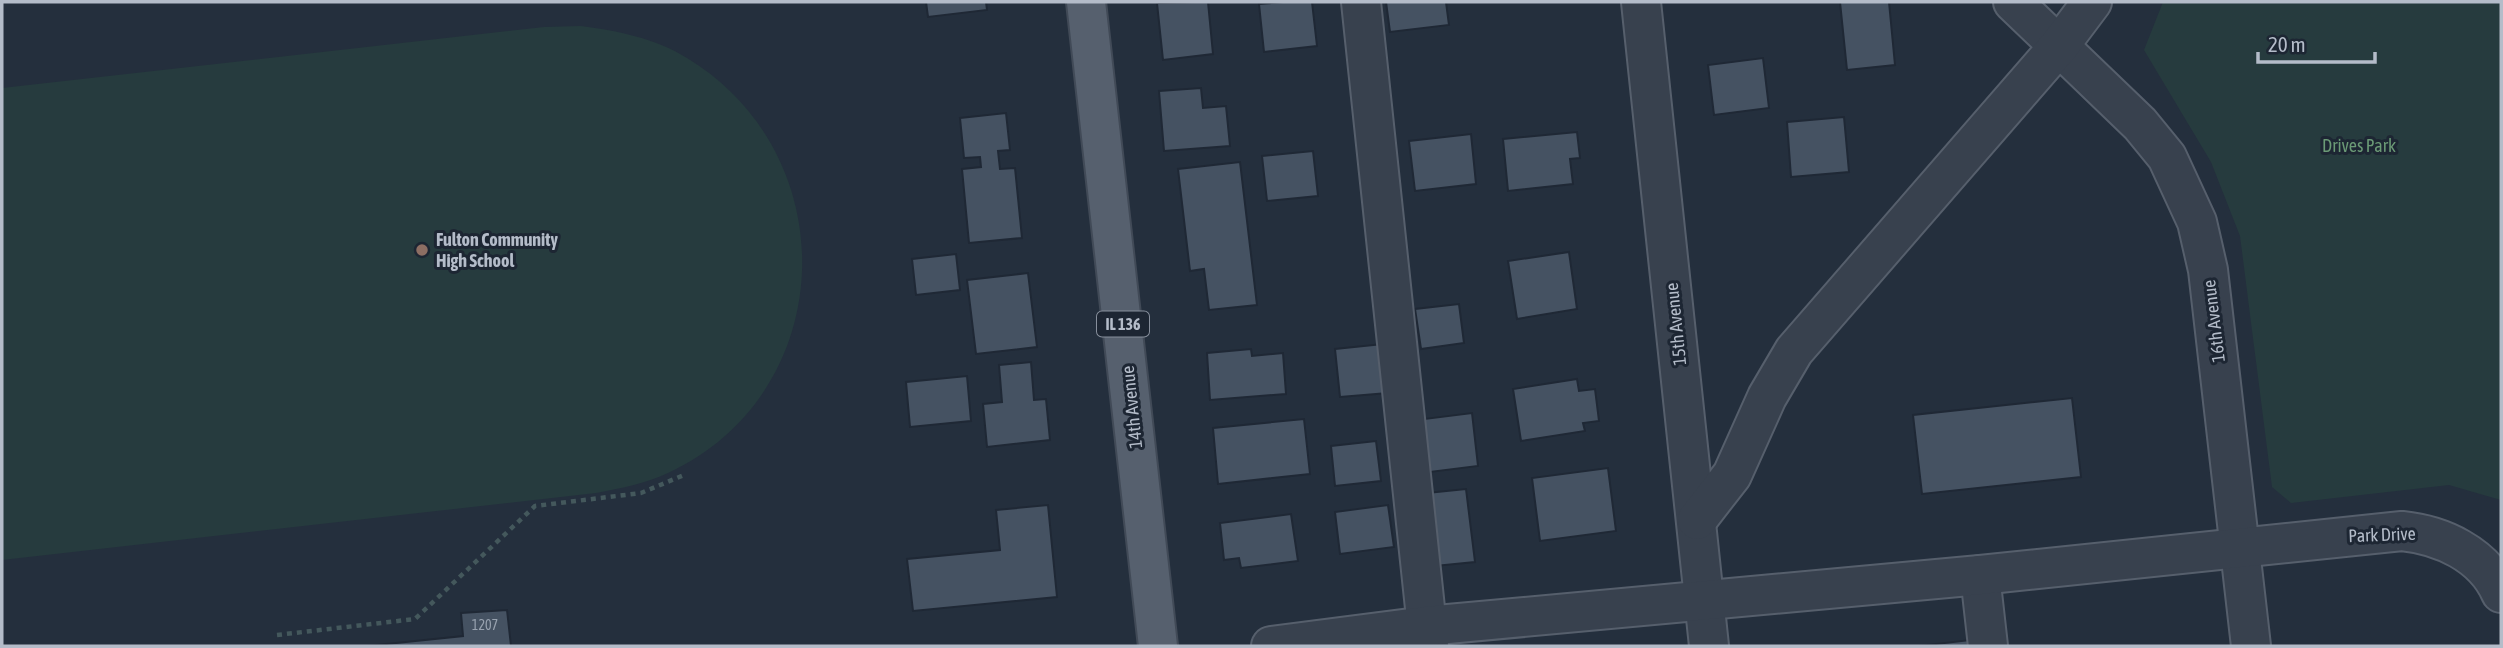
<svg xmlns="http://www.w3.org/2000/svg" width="2503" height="648" viewBox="0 0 2503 648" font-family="'Asap Condensed',sans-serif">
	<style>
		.green { fill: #263b3e }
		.building { fill: #455262; stroke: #1f2835; stroke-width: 2 }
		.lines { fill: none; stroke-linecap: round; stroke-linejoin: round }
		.minor-casing { stroke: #565f6c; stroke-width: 42 }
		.major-casing { stroke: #414a57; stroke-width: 42 }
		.path { stroke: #44585c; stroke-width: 4.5; stroke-dasharray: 5 5; stroke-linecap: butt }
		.minor { stroke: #38414e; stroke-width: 38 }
		.major { stroke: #56606e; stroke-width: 38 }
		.education-dot { fill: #8d6e63; stroke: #1d2633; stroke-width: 2.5 }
		.labels { text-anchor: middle; stroke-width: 6; stroke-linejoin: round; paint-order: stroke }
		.number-label { font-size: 14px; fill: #98a2af }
		.shield { fill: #1d2633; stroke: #878f9c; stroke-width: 2 }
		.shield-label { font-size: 16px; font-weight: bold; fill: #b4bcc9 }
		.park-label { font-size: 18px; fill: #6b9a76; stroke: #1d2633 }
		.poi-label { font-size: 18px; font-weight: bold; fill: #b4bcc9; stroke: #1d2633; text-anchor: start }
		.street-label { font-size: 18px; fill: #b4bcc9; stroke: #1d2633 }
	</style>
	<rect width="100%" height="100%" fill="#242f3d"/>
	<g class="green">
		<polygon points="2163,2 2501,2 2501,500 2449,485 2291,503 2272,487 2240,236 2211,162 2144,50"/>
		<path d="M581 26C618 31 655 38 687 58 847 155 840 393 668 473 645 484 621 488 596 493L2 560V88L544 27Z"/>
	</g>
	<g class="building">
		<polygon points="926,2 986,2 987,10 928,17"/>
		<polygon points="1208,2 1213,54 1163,60 1157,3"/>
		<polygon points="1283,2 1312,2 1317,46 1264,52 1259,4"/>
		<polygon points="1386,2 1446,2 1449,25 1390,32"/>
		<polygon points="1840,2 1889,2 1895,65 1847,70"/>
		<polygon points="1763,58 1769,108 1714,115 1708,65"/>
		<polygon points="1201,88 1203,108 1226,106 1230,146 1164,151 1159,91"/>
		<polygon points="1006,113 1010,150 998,151 1000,169 1015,168 1022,238 969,243 962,169 981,167 980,157 964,158 960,118"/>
		<polygon points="1844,117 1849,172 1791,177 1787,122"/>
		<polygon points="1577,132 1580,158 1570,159 1573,184 1508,191 1503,139"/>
		<polygon points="1471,134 1476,184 1415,191 1409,141"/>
		<polygon points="1313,151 1318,196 1267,201 1262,156"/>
		<polygon points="1240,162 1257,305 1209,310 1204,269 1190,271 1178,169"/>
		<polygon points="1569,252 1577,309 1517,319 1508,261"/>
		<polygon points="956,254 960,290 916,295 912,259"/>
		<polygon points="1028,273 1037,347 976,354 967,280"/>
		<polygon points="1459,304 1464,343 1421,349 1415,309"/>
		<polygon points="1383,344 1388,393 1340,397 1335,349"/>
		<polygon points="1251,349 1252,356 1283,353 1286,394 1210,400 1207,353"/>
		<polygon points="1031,362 1034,400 1046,399 1050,440 987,447 983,404 1002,402 999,365"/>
		<polygon points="967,376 971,421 910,427 906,382"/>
		<polygon points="1577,379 1579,391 1595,389 1599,421 1583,423 1585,431 1521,441 1513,389"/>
		<polygon points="2072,398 2081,477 1922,494 1913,415"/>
		<polygon points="1472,413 1478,466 1430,472 1424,419"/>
		<polygon points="1304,419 1310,474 1218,484 1213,428"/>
		<polygon points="1376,441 1381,481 1335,486 1331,446"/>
		<polygon points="1608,468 1616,531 1540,541 1532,478"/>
		<polygon points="1466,489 1475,562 1435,566 1427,493"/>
		<polygon points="1048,505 1057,597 913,611 907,559 1000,550 996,510"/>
		<polygon points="1388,505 1394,547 1340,554 1335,512"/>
		<polygon points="1291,514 1298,561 1241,568 1239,558 1224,560 1220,523"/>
		<polygon points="507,610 511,646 367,646 463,636 461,613"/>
		<polygon points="1970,640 1971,646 1919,646"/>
	</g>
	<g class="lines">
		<defs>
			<g id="minor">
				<polyline points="1361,2 1429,646"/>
				<polyline points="1641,2 1709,646"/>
				<polyline points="2013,2 2140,124 2167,157 2197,222 2208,270 2251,646"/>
				<polyline points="1697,520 1732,475 1767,397 1794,351 2059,46 2092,2"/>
				<polyline points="1980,575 1988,646"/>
				<path d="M1271 646 1426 626 1980 575 2402 531C2441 535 2484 554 2501 593"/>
			</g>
			<polyline id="major" points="1086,2 1158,646"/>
		</defs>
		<use href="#minor" class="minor-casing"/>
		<use href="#major" class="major-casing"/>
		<polyline class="path" points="277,635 415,619 535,506 641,493 684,475"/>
		<use href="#minor" class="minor"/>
		<use href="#major" class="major"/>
	</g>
	<circle class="education-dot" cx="422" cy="250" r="7"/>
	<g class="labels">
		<g class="number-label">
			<text x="485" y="630">1207</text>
		</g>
		<rect class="shield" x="1097" y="311.5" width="52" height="25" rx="5"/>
		<g class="shield-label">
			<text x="1123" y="330">IL 136</text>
		</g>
		<g class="park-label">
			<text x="2359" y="152">Drives Park</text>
		</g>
		<g class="poi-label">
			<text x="436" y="246">Fulton Community<tspan x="436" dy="21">High School</tspan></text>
		</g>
		<g class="street-label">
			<text transform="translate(2214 321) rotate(-97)" y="6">16th Avenue</text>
			<text transform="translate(1676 324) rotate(-96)" y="6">15th Avenue</text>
			<text transform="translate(1132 407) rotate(-96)" y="6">14th Avenue</text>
			<text transform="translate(2382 535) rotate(-2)" y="6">Park Drive</text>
		</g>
	</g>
	<rect width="2503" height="648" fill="none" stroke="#b4bcc9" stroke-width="7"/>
	<path d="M2258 52v10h117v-10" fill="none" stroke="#b4bcc9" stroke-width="3.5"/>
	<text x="2268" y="52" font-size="21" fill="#b4bcc9" stroke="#1d2633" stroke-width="5" paint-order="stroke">20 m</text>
</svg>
